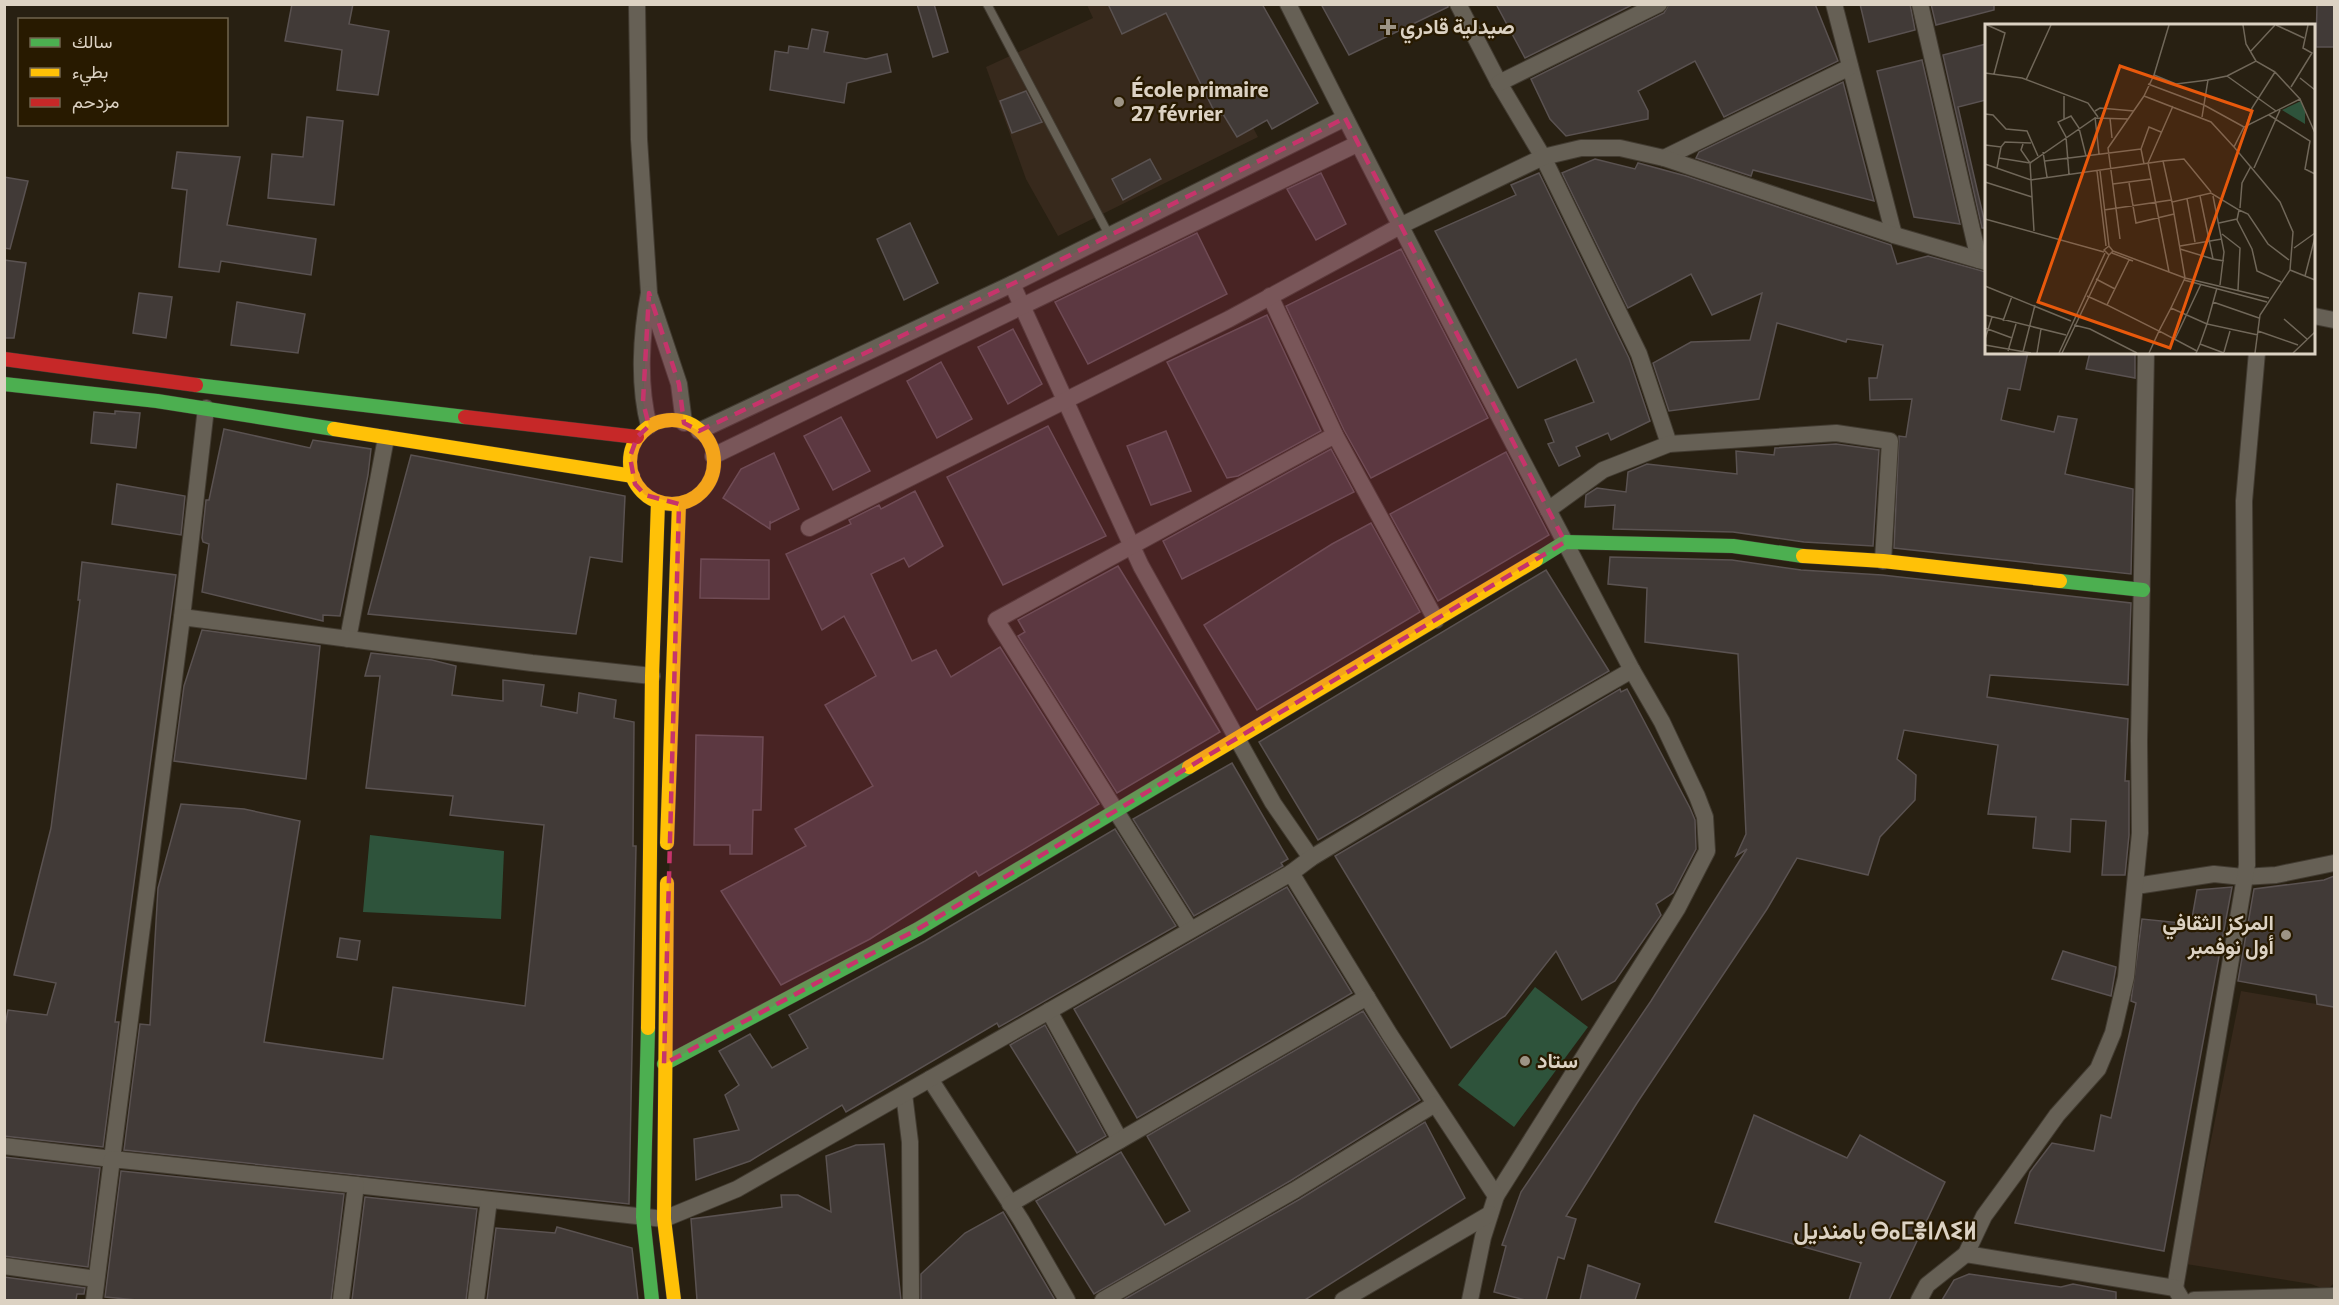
<svg xmlns="http://www.w3.org/2000/svg" width="2339" height="1305" viewBox="0 0 2339 1305" font-family="Commissioner,Vazirmatn,'Noto Sans Tifinagh',sans-serif">
	<style>
		.education { fill: #37291c }
		.green { fill: #2e533b }
		.building { fill: #413a37; stroke: #5a5251; stroke-width: 1.5 }
		.lines { fill: none; stroke-linecap: round; stroke-linejoin: round }
		.lane-casing { stroke: #423b31; stroke-width: 10 }
		.street-casing { stroke: #423b31; stroke-width: 18 }
		.fast-casing { stroke: #423b31; stroke-width: 15 }
		.slow-casing { stroke: #423b31; stroke-width: 15 }
		.jam-casing { stroke: #423b31; stroke-width: 15 }
		.lane { stroke: #666055; stroke-width: 8 }
		.street { stroke: #666055; stroke-width: 16 }
		.fast { stroke: #4caf50; stroke-width: 14 }
		.slow { stroke: #ffc107; stroke-width: 14 }
		.jam { stroke: #c62828; stroke-width: 14 }
		.marked { fill: #c6346b; fill-opacity: 0.2; stroke: #c6346b; stroke-width: 4.5; stroke-dasharray: 12 8; stroke-linejoin: round }
		.poi-dot { fill: #9d9485; stroke: #281a00; stroke-width: 2 }
		.labels { text-anchor: middle; stroke-width: 4.5; stroke-linejoin: round; paint-order: stroke }
		.poi-label { font-size: 21px; font-weight: bold; fill: #dcd2c3; stroke: #281a00; text-anchor: start }
		.quarter-label { font-size: 24px; font-weight: bold; fill: #dcd2c3; stroke: #281a00 }
		.inset-road { fill: none; stroke: #706759; stroke-width: 1.5 }
		.view { fill: #e8590c; fill-opacity: 0.15; stroke: #e8590c; stroke-width: 3 }
		.inset-edge { fill: none; stroke: #dcd2c3; stroke-width: 3 }
	</style>
	<rect width="100%" height="100%" fill="#282012"/>
	<g class="education">
		<polygon points="1087,5 1188,5 1258,137 1058,236 1026,179 986,67 1093,18"/>
		<polygon points="2241,991 2334,1007 2334,1283 2327,1290 2311,1284 2186,1264"/>
	</g>
	<g class="green">
		<polygon points="370,835 504,851 501,919 363,912"/>
		<polygon points="1535,987 1588,1027 1514,1127 1458,1085"/>
	</g>
	<g class="building">
		<polygon points="292,4 353,4 349,24 389,31 378,95 337,90 342,50 285,41"/>
		<polygon points="917,4 934,4 948,52 933,57"/>
		<polygon points="1108,4 1262,4 1318,103 1272,129 1267,120 1237,137 1223,114 1217,117 1166,13 1122,34"/>
		<polygon points="1321,4 1448,4 1448,7 1349,55"/>
		<polygon points="1496,4 1634,4 1525,58"/>
		<polygon points="1669,4 1815,4 1838,61 1724,117 1695,61 1638,91 1648,111 1648,119 1566,136 1550,119 1531,79 1664,13"/>
		<polygon points="1860,4 1910,4 1915,30 1869,42"/>
		<polygon points="1931,4 1994,4 1994,10 1936,25"/>
		<polygon points="2317,4 2334,4 2334,47 2316,47"/>
		<polygon points="812,29 828,32 824,52 866,59 887,54 891,72 847,83 844,103 770,90 775,51 788,53 789,46 808,49"/>
		<polygon points="1986,44 1986,100 1958,107 1986,228 1982,228 1943,55"/>
		<polygon points="1922,60 1960,224 1914,217 1877,71"/>
		<polygon points="1843,82 1874,201 1753,170 1751,176 1696,158 1699,152"/>
		<polygon points="1026,91 1042,122 1012,133 1000,101"/>
		<polygon points="307,117 343,121 334,205 268,198 272,154 303,157"/>
		<polygon points="177,152 240,157 227,225 316,239 311,275 221,261 219,272 179,267 187,190 172,188"/>
		<polygon points="1150,159 1161,179 1123,200 1112,179"/>
		<polygon points="1595,159 1635,169 1638,163 1686,176 1891,245 1897,264 1928,256 1986,272 1986,352 2028,352 2020,390 2008,388 2001,420 2054,432 2058,416 2077,419 2065,474 2133,489 2131,574 1894,548 1899,436 1906,437 1912,399 1870,400 1869,378 1877,378 1883,345 1847,339 1846,342 1777,323 1759,399 1669,411 1653,363 1691,342 1750,340 1762,293 1712,315 1691,274 1628,308 1562,173"/>
		<polygon points="1321,173 1346,224 1316,240 1287,189"/>
		<polygon points="1539,173 1629,358 1650,421 1611,440 1608,433 1576,447 1580,456 1559,466 1548,444 1554,442 1545,420 1594,402 1576,359 1518,388 1435,231 1516,195 1511,185"/>
		<polygon points="4,177 28,181 10,249 4,248"/>
		<polygon points="910,223 938,283 904,300 877,239"/>
		<polygon points="1197,233 1227,294 1088,364 1055,302"/>
		<polygon points="1401,249 1488,418 1371,478 1344,430 1286,306"/>
		<polygon points="4,260 26,263 14,338 4,338"/>
		<polygon points="139,293 172,297 166,338 133,333"/>
		<polygon points="237,302 305,314 298,353 231,345"/>
		<polygon points="1267,315 1321,431 1238,476 1227,478 1167,362"/>
		<polygon points="1013,329 1042,384 1008,404 978,347"/>
		<polygon points="2090,352 2135,352 2135,378 2086,369"/>
		<polygon points="941,362 972,419 937,438 907,381"/>
		<polygon points="115,411 140,413 136,448 91,443 94,412 115,414"/>
		<polygon points="841,417 870,471 833,490 804,436"/>
		<polygon points="1048,426 1106,536 1003,585 947,477"/>
		<polygon points="224,429 310,448 313,440 371,449 368,475 340,616 323,615 323,621 202,592 209,544 203,542 202,538 206,500 209,500"/>
		<polygon points="1166,431 1191,491 1151,505 1127,446"/>
		<polygon points="1836,444 1879,450 1873,546 1804,542 1733,532 1613,529 1615,505 1585,507 1586,495 1597,488 1626,492 1628,472 1647,464 1737,474 1736,451 1774,455 1775,448"/>
		<polygon points="1331,449 1354,492 1182,579 1163,541"/>
		<polygon points="1506,452 1549,535 1438,601 1390,514"/>
		<polygon points="774,453 799,509 771,523 770,521 770,529 723,498 741,469"/>
		<polygon points="411,455 625,496 622,562 590,557 576,634 368,614"/>
		<polygon points="117,484 185,496 181,535 112,524"/>
		<polygon points="915,491 943,546 909,567 904,558 871,574 912,661 936,650 951,677 1000,647 1099,804 979,876 976,871 870,939 781,985 721,891 806,846 795,829 873,786 825,705 876,676 844,616 822,630 786,554 851,524 849,520 879,505 881,509"/>
		<polygon points="1371,523 1420,612 1257,710 1204,625 1332,544"/>
		<polygon points="1610,557 1732,560 1801,570 1882,575 2131,603 2128,685 1990,675 1987,697 2128,719 2125,781 2129,781 2129,835 2125,875 2102,875 2106,821 2071,819 2070,852 2033,848 2036,817 1988,814 1998,745 1904,730 1897,759 1916,775 1915,800 1880,837 1868,875 1797,858 1767,909 1637,1103 1566,1216 1576,1219 1564,1259 1558,1257 1546,1300 1525,1300 1494,1292 1506,1246 1502,1245 1521,1192 1651,1001 1747,849 1736,856 1746,834 1738,654 1645,642 1647,588 1608,584"/>
		<polygon points="701,559 769,560 769,599 700,598"/>
		<polygon points="82,562 176,575 115,1022 119,1022 103,1147 4,1136 4,1031 8,1010 47,1015 56,983 14,975 51,828 80,600 78,600"/>
		<polygon points="1118,566 1220,732 1117,793 1018,636 1025,632 1018,620"/>
		<polygon points="1546,570 1609,671 1318,840 1259,742"/>
		<polygon points="202,630 320,646 306,779 174,761 184,686"/>
		<polygon points="371,653 432,660 456,666 452,695 503,701 503,680 544,685 541,706 577,713 579,693 616,700 614,718 634,722 633,846 636,846 629,1204 124,1150 140,1024 150,1025 158,888 181,804 244,809 300,821 264,1042 383,1059 393,987 525,1006 544,825 450,815 453,796 366,788 380,676 365,676"/>
		<polygon points="1620,689 1621,692 1627,689 1690,808 1695,820 1696,849 1673,893 1656,904 1661,915 1615,981 1582,1000 1556,951 1505,1016 1451,1048 1335,856"/>
		<polygon points="696,735 763,737 761,810 753,810 752,854 730,854 730,845 694,845"/>
		<polygon points="1232,763 1288,859 1281,863 1283,866 1194,916 1133,819"/>
		<polygon points="1115,829 1176,926 999,1027 997,1023 846,1112 842,1105 750,1161 696,1180 694,1139 739,1130 725,1095 739,1085 719,1051 750,1034 772,1068 808,1048 789,1015 925,941"/>
		<polygon points="2334,876 2334,1007 2317,1004 2316,995 2238,981 2254,889 2324,880"/>
		<polygon points="1287,887 1352,993 1137,1118 1074,1009"/>
		<polygon points="2232,887 2164,1251 2015,1223 2030,1172 2052,1143 2094,1151 2101,1115 2111,1118 2136,1003 2131,1001 2142,919 2191,924 2197,890"/>
		<polygon points="340,938 360,941 357,960 337,957"/>
		<polygon points="2063,951 2116,967 2111,996 2052,979"/>
		<polygon points="1363,1011 1420,1100 1290,1181 1094,1294 1036,1201 1121,1152 1165,1225 1190,1211 1147,1136"/>
		<polygon points="1045,1025 1106,1136 1077,1153 1010,1045"/>
		<polygon points="1754,1115 1847,1158 1860,1135 1945,1182 1889,1300 1849,1300 1861,1263 1715,1222"/>
		<polygon points="1425,1122 1465,1198 1305,1300 1123,1300 1300,1199"/>
		<polygon points="884,1144 901,1300 697,1300 691,1219 782,1207 781,1195 798,1195 831,1212 826,1156 856,1145"/>
		<polygon points="4,1157 100,1168 88,1267 4,1256"/>
		<polygon points="121,1171 344,1194 331,1300 137,1300 105,1297"/>
		<polygon points="365,1197 477,1209 466,1300 352,1300"/>
		<polygon points="1003,1212 1055,1300 921,1300 921,1274 965,1233"/>
		<polygon points="557,1227 632,1248 638,1300 487,1300 496,1228 555,1233"/>
		<polygon points="1588,1265 1640,1284 1635,1300 1580,1300"/>
		<polygon points="1969,1274 2061,1287 2073,1284 2116,1292 2116,1300 1942,1300 1954,1280"/>
		<polygon points="4,1277 85,1288 84,1294 77,1294 76,1300 4,1300"/>
	</g>
	<g class="lines">
		<defs>
			<polyline id="lane" points="987,4 1109,235"/>
			<g id="street">
				<path d="M637 4 639 139 649 293C641 335 638 385 649 426"/>
				<path d="M1288 4C1400 228 1516 449 1632 670"/>
				<polyline points="1458,4 1499,83 1543,157 1639,354 1669,444"/>
				<polyline points="1834,4 1894,235"/>
				<polyline points="1920,4 1979,260"/>
				<polyline points="1499,83 1659,4"/>
				<polyline points="1664,158 1850,67"/>
				<polyline points="1012,284 1141,566 1273,803 1311,858"/>
				<polyline points="649,294 679,384 684,423"/>
				<polyline points="1270,296 1335,435 1436,620"/>
				<polyline points="2314,316 2334,320"/>
				<polyline points="699,431 1012,284 1345,118"/>
				<polyline points="713,456 1357,144"/>
				<polyline points="1548,510 1603,470 1669,444 1836,433 1890,441 1883,561"/>
				<polyline points="809,528 1229,319 1402,225 1543,157 1581,148 1620,148 1664,158 1894,235 1986,262"/>
				<polyline points="182,617 206,408"/>
				<polyline points="348,639 386,438"/>
				<polyline points="1291,873 1311,858 1442,779 1632,670 1662,722 1697,796 1705,817 1707,851 1677,909 1496,1196"/>
				<polyline points="2136,886 2214,874 2243,877 2276,875 2334,863"/>
				<polyline points="1190,929 996,620 1335,435"/>
				<polyline points="1049,1011 1120,1140"/>
				<polyline points="930,1079 1021,1220 1067,1300"/>
				<polyline points="904,1094 910,1142 911,1300"/>
				<polyline points="4,1146 112,1159 182,617 532,663 652,676"/>
				<polyline points="356,1185 664,1219 737,1189 1291,873 1390,1035 1496,1196 1483,1237 1470,1300"/>
				<polyline points="1010,1204 1367,997"/>
				<polyline points="1966,1254 1984,1216 2014,1175 2057,1115 2098,1069 2113,1033 2126,977 2140,833 2139,741 2146,352"/>
				<polyline points="4,1266 96,1279"/>
				<polyline points="2175,1288 2247,865 2244,501 2257,352"/>
				<polyline points="94,1300 112,1159 356,1185 341,1300"/>
				<polyline points="476,1300 489,1200"/>
				<polyline points="1103,1300 1295,1190 1435,1104"/>
				<polyline points="1343,1300 1490,1214"/>
				<polyline points="1919,1300 1927,1285 1966,1254 2175,1288 2182,1300"/>
				<polyline points="2194,1300 2334,1296"/>
			</g>
			<g id="fast">
				<polyline points="4,384 157,401 334,429"/>
				<polyline points="196,385 465,417"/>
				<polyline points="1536,560 1565,542 1733,546 1803,556"/>
				<polyline points="2060,581 2143,590"/>
				<polyline points="648,1028 643,1217 652,1300"/>
				<polyline points="664,1064 918,929 1189,767"/>
			</g>
			<g id="slow">
				<circle cx="672" cy="462" r="42"/>
				<polyline points="334,429 633,476"/>
				<polyline points="1803,556 1883,561 2060,581"/>
				<polyline points="1189,767 1536,560"/>
				<polyline points="667,843 679,504"/>
				<polyline points="667,883 664,1219 674,1300"/>
				<polyline points="648,1028 652,676 658,502"/>
			</g>
			<g id="jam">
				<polyline points="4,359 196,385"/>
				<polyline points="465,417 637,437"/>
			</g>
		</defs>
		<use href="#lane" class="lane-casing"/>
		<use href="#street" class="street-casing"/>
		<use href="#fast" class="fast-casing"/>
		<use href="#slow" class="slow-casing"/>
		<use href="#jam" class="jam-casing"/>
		<use href="#lane" class="lane"/>
		<use href="#street" class="street"/>
		<use href="#fast" class="fast"/>
		<use href="#slow" class="slow"/>
		<use href="#jam" class="jam"/>
	</g>
	<path class="marked" d="M1345 118 1565 542 918 929 664 1064 679 504 645 495 635 484 630 457 637 437 649 426 643 402 649 293 679 384 684 423 699 431 1012 284Z"/>
	<g class="poi-dot">
		<path d="M1385 18h6v6h6v6h-6v6h-6v-6h-6v-6h6z"/>
		<circle cx="1119" cy="102" r="6"/>
		<circle cx="2286" cy="935" r="6"/>
		<circle cx="1525" cy="1061" r="6"/>
	</g>
	<g class="labels">
		<g class="poi-label">
			<text x="1400" y="34">صيدلية قادري</text>
			<text x="1131" y="97">École primaire<tspan x="1131" dy="24">27 février</tspan></text>
			<text x="2274" y="930" text-anchor="end">المركز الثقافي<tspan x="2274" dy="24">أول نوفمبر</tspan></text>
			<text x="1537" y="1068">ستاد</text>
		</g>
		<g class="quarter-label">
			<text x="1885" y="1239">بامنديل ⴱⴰⵎⴻⵏⴷⵉⵍ</text>
		</g>
	</g>
	<g transform="translate(1985 24)">
		<rect width="330" height="330" fill="#282012"/>
		<path d="M316 77 320 88V100L297 86Z" fill="#2e533b"/>
		<path class="inset-road" d="M2 1 20 9 9 50M258 1 261 20 271 37M291 1 319 14M265 28 290 1M0 49 37 54 103 79 113 93M169 51 184 1M242 52 291 87M315 54 330 66M41 56 66 1M163 60 219 81 259 103M306 63 327 29 318 24 323 1M159 72 169 51 191 60 223 56M110 87 115 84 149 87M0 90 8 91 21 105 42 107 53 132M284 91 325 117 320 145 330 150M110 93 114 130M217 93 223 56 242 52 271 37 290 48M125 94 127 114M79 95V72M261 103 267 84 290 48 315 75M0 121 16 123 20 118 46 119M58 128 62 153M14 134 45 139 36 126 38 120M60 137 156 125M0 140 46 156 178 137M159 140 156 125 164 103 176 108M12 144 16 123M269 144 295 86M112 147 121 222M115 147 124 222M84 150 81 113 73 98 86 92 94 104 101 132M0 158 47 173M144 159 151 199 189 190M128 160 166 155M215 172 228 235 239 237M228 172 239 228 235 261M202 175 210 218M187 178 178 137 199 135 226 168M255 184 257 159 266 142M119 186 186 176M254 186 263 190 283 220 304 236M0 195 119 228M234 199 252 195M49 207 45 139 110 94 143 95M237 210 255 224 253 266M135 215 123 124 159 72 226 98 249 123M195 222 237 215M309 224 330 209M195 225 228 235M128 227 124 231 119 226 124 222 128 227 200 254 284 274M127 229 148 237M144 236 122 281 174 307 164 329M305 246 308 208 295 178 249 123 259 103 315 75 330 109M184 248 163 139 188 82M320 252 330 213M111 255 130 265M199 256 282 278M0 262 86 297M232 264 222 300 273 311M102 272 122 281M228 278 274 294M186 284 200 254 187 178 226 169 254 186 252 196 267 225 272 247 296 258M0 291 81 311M299 295 322 315M18 297 27 272M89 301 105 305 152 329M0 304 27 314M273 307 313 321M0 315 7 293M190 315 216 260M215 320 239 329M0 321 46 329M23 327 31 300M38 328 50 281M239 328 245 307M52 329 56 305M74 329 120 229M77 329 124 231M211 329 212 327 215 320 222 300 186 284 174 307 212 327M270 329 275 291 305 246 330 256M308 329 330 308"/>
		<path class="view" d="M135 42 267 87 185 324 53 278Z"/>
		<rect width="330" height="330" class="inset-edge"/>
	</g>
	<rect width="2339" height="1305" fill="none" stroke="#dcd2c3" stroke-width="12"/>
	<rect x="18" y="18" width="210" height="108" fill="#281a00" stroke="#70644e" stroke-width="1.5"/>
	<rect x="30" y="38" width="30" height="9" fill="#4caf50" stroke="#70644e" stroke-width="1.5"/>
	<text x="72" y="48" font-size="18" fill="#dcd2c3">سالك</text>
	<rect x="30" y="68" width="30" height="9" fill="#ffc107" stroke="#70644e" stroke-width="1.5"/>
	<text x="72" y="78" font-size="18" fill="#dcd2c3">بطيء</text>
	<rect x="30" y="98" width="30" height="9" fill="#c62828" stroke="#70644e" stroke-width="1.5"/>
	<text x="72" y="108" font-size="18" fill="#dcd2c3">مزدحم</text>
</svg>
